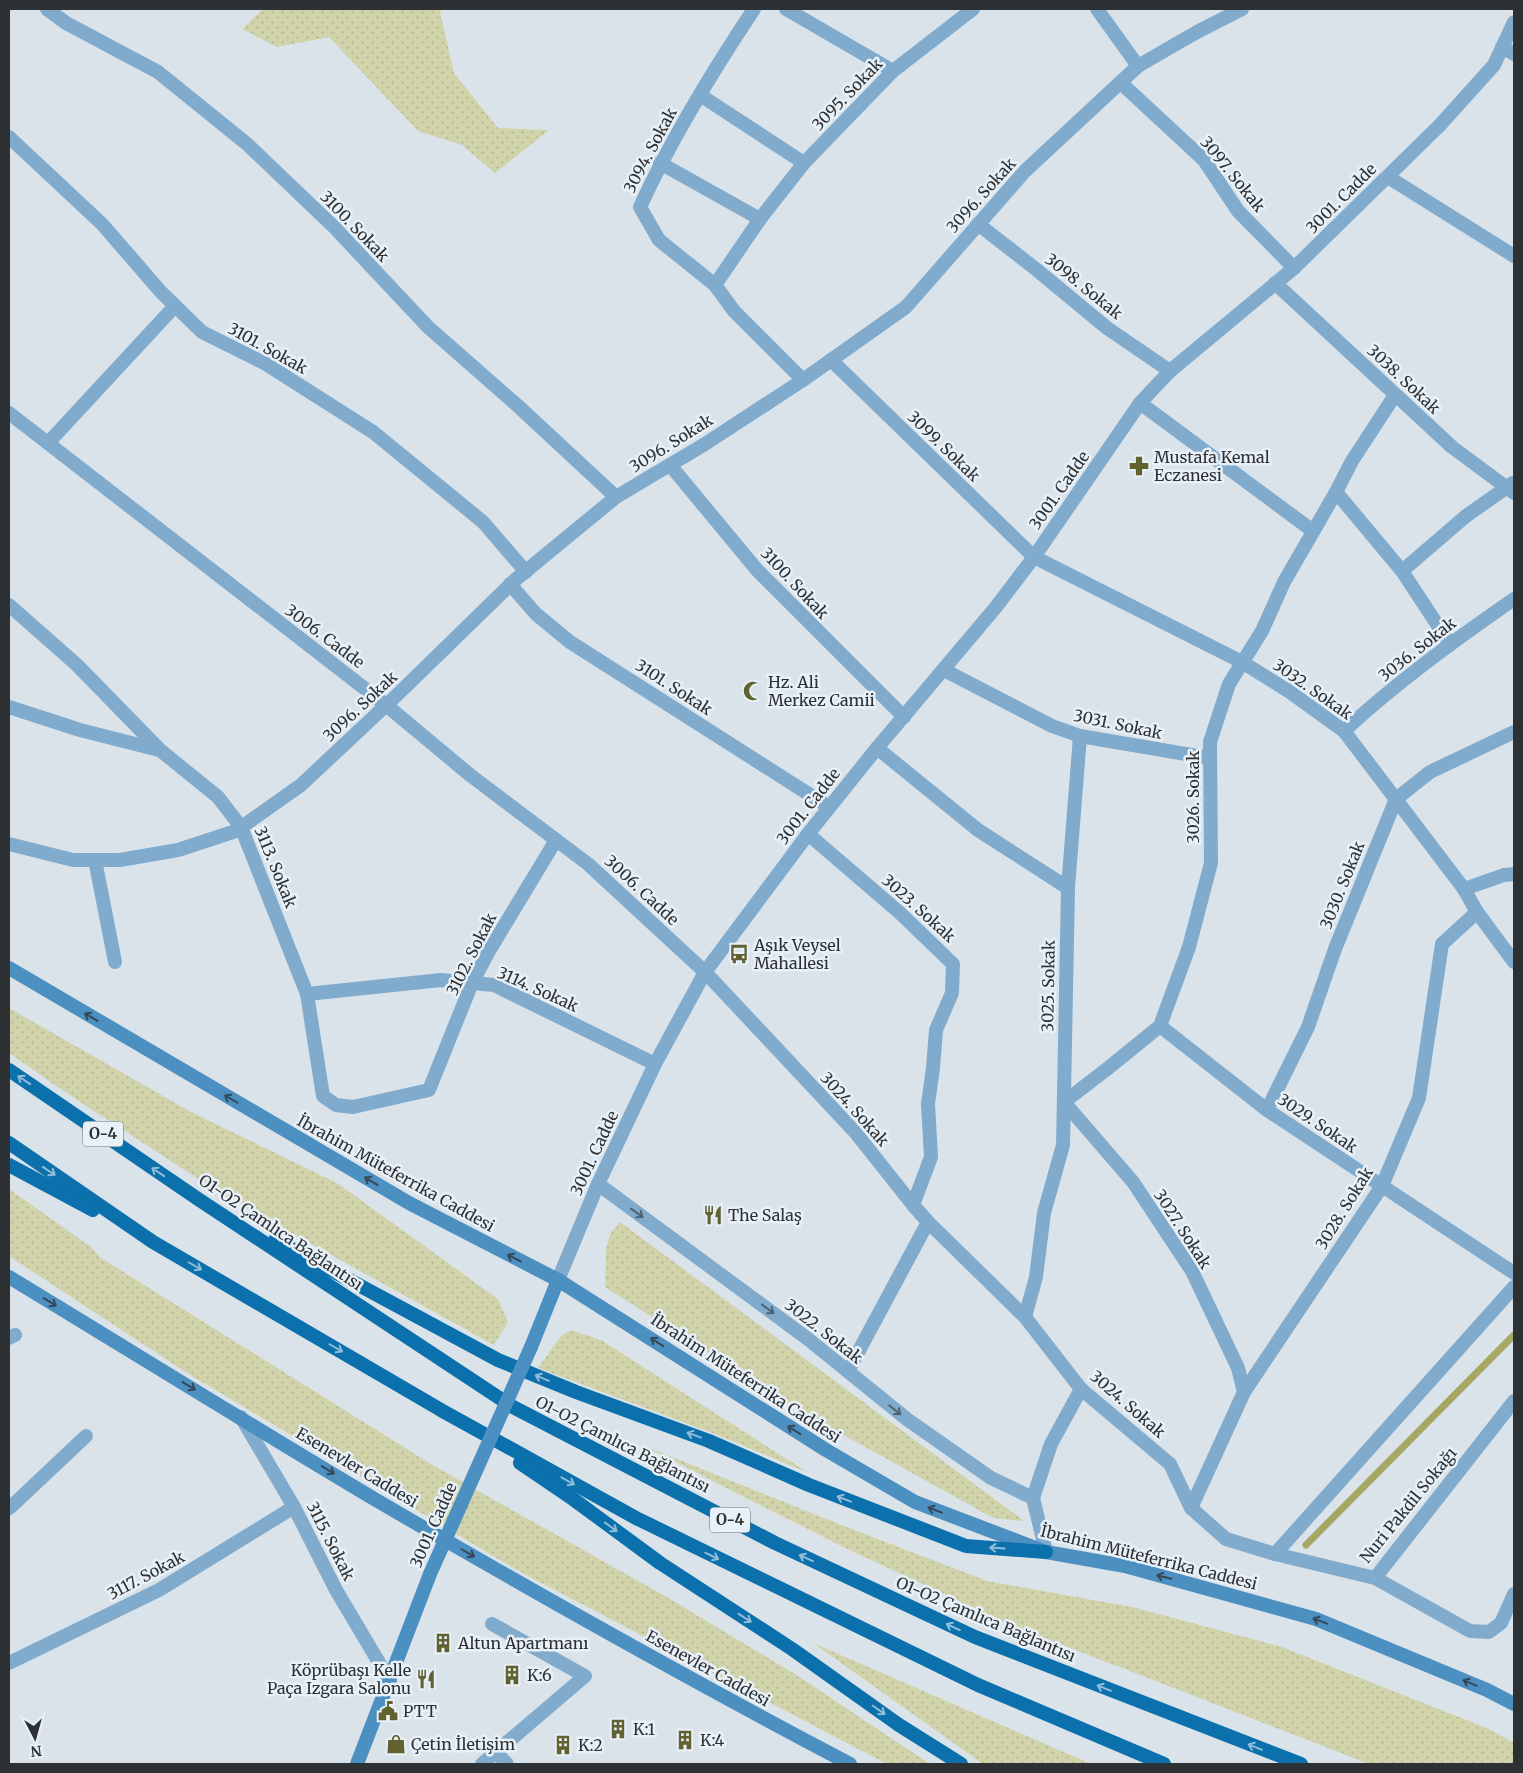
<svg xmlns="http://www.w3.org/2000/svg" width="1523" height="1773" viewBox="0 0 1523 1773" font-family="Merriweather,serif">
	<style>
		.grass { fill: url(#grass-dots) }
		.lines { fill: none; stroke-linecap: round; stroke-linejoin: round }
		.stream { stroke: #a6a763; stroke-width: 7 }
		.minor { stroke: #81abcd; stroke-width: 14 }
		.tertiary { stroke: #81abcd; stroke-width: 14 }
		.secondary { stroke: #4c8fc1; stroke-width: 14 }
		.trunk { stroke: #0b70ac; stroke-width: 14 }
		.secondary-bridge { stroke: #4c8fc1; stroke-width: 14 }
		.oneway { stroke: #364857 }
		.oneway2 { stroke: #90bdda }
		.oneway3 { stroke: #4f6271 }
		.labels { text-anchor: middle; stroke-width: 5; stroke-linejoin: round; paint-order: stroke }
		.shield { fill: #e8f0f8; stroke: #666a6f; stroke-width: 1 }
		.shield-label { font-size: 15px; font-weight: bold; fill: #2e3134 }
		.street-label { font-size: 16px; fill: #2e3134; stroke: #e8f0f8 }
		.poi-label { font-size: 16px; fill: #2e3134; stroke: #e8f0f8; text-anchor: start }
	</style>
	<defs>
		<pattern id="grass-dots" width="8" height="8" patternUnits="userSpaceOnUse" patternTransform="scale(1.25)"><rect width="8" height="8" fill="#d1d3aa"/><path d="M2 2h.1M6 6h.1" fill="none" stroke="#b4b693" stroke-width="1.8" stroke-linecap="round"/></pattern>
	</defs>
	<rect width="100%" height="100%" fill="#dbe3ea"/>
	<g class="grass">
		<polygon points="263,9 443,9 440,12 454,73 498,128 549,130 495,173 462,145 418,131 329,37 277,47 242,29"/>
		<polygon points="9,1008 191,1112 337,1183 498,1299 508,1322 494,1345 223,1195 68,1094 9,1053"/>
		<polygon points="9,1189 91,1247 101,1258 434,1466 665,1596 795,1674 930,1764 887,1764 515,1569 187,1373 9,1256"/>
		<polygon points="620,1222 1024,1521 993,1518 797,1409 605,1287 606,1250 610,1234"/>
		<polygon points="571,1330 601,1340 807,1472 715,1434 538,1368 560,1337"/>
		<polygon points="642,1445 831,1521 987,1581 1132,1607 1282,1647 1489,1729 1514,1743 1514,1764 1369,1764 1009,1624 845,1548"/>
		<polygon points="813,1643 1091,1764 983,1764"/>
	</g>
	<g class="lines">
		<polyline class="stream" points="1306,1545 1514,1335"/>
		<g class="minor">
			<polyline points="47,9 66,23 158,72 247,144 334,227 428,327 518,406 616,497"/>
			<path d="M754 9C712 72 672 137 640 207L659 240 715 285 734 311 803 380"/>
			<polyline points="786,9 893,71"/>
			<polyline points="1097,9 1138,66"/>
			<polyline points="1502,47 1514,54"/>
			<polyline points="1121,83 1204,160 1238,211 1294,268"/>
			<polyline points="700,95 804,163"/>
			<polyline points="9,137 102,224 161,292 202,332 266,364 373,432 483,522 526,572"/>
			<polyline points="660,163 760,219"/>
			<polyline points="1388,177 1514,256"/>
			<polyline points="978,224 1037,270 1107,328 1170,371"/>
			<polyline points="1275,283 1452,447 1514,493"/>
			<polyline points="715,285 760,219 804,163 893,71 973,9"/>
			<polyline points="831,360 1034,557 1242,662 1290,692 1344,731 1464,889 1477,912 1514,962"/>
			<polyline points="1140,403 1313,531"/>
			<polyline points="9,413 386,705 470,775 588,864 705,972 855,1132 913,1205 928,1222 1025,1317 1081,1389 1170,1464 1191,1508 1226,1539 1275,1554 1514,1287"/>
			<polyline points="48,443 175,306"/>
			<polyline points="670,465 757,570 904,717"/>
			<polyline points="1336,492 1402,571 1450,644"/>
			<polyline points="1402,571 1466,516 1513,483"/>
			<polyline points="510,584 536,614 570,642 829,807"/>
			<polyline points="9,605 77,665 160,750 218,797 241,827 307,994 323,1096 336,1105 353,1107 429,1090 472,983 489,951 556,840"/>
			<polyline points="944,670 1052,726 1080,736 1209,758"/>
			<polyline points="9,707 80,730 159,750"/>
			<path d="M1344 731C1397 682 1455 640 1514 599"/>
			<polyline points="877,748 978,830 1068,888 1063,1145 1044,1213 1036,1277 1025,1317"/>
			<polyline points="808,834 900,913 953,964 952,993 936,1030 933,1068 928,1104 931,1157 913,1205"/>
			<polyline points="9,844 73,860 120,860 178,850 236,831 301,785 397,695 515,580 616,497 705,444 803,380 906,307 1025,171 1138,66 1197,32 1242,9"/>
			<polyline points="95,860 115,962"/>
			<polyline points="1068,888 1080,736"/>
			<polyline points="1464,889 1504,875 1514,874"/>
			<polyline points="307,994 441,980 494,985 655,1064"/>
			<polyline points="1160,1026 1267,1110 1514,1273"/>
			<polyline points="1267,1110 1308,1027 1335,949 1396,799 1430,772 1514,732"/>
			<polyline points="598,1184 808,1339 908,1420 991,1478 1033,1498"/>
			<polyline points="9,1338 15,1335"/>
			<polyline points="848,1371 928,1222"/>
			<polyline points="1244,1392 1238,1368 1192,1271 1133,1182 1064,1102 1107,1069 1160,1026 1189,947 1211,863 1210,742 1229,684 1262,631 1284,582 1336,492 1352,461 1395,395"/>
			<polyline points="9,1508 15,1503 86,1436"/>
			<polyline points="1191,1508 1244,1392 1382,1186 1419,1098 1442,944 1477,912"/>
			<polyline points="1046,1552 1033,1498 1051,1444 1081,1389"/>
			<polyline points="1275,1554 1375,1578 1514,1401"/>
			<polyline points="1375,1578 1470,1631 1489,1632 1501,1623 1514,1594"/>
			<polyline points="9,1663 159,1590 294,1507"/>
			<polyline points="496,1752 507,1764"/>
			<polyline points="482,1764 585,1676 492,1624"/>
		</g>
		<g class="tertiary">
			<polyline points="558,1280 598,1184 655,1064 705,972 808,834 877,748 996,607 1034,557 1140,403 1170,371 1294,268 1440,125 1494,65 1514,22"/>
			<polyline points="241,1417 294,1507 336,1590 390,1681"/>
		</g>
		<g class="secondary">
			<polyline points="9,968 409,1203 558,1280 826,1450 915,1502 1046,1552 1125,1566 1316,1619 1487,1690 1514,1704"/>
			<path d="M9 1277C131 1351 253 1427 376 1500 532 1591 690 1680 850 1764"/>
			<polyline points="531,1347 558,1280"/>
			<polyline points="357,1764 430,1574"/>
		</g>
		<g class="trunk">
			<polyline points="9,1070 198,1199 513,1407 775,1543 975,1637 1301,1764"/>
			<polyline points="9,1143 153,1242 441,1410 638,1519 978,1685 1164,1764"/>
			<polyline points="9,1165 93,1210"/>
			<polyline points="275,1240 498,1360 576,1392 709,1441 809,1485 966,1546 1046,1552"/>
			<polyline points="520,1463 573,1499 660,1563 792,1649 899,1725 961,1764"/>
		</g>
		<polyline class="secondary-bridge" points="430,1574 531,1347"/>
	</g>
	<defs><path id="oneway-shaft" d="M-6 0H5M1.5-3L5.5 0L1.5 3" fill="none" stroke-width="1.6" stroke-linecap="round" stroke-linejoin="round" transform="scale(1.25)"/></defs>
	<g class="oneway">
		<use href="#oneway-shaft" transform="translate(91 1017) rotate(-149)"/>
		<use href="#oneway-shaft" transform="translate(231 1099) rotate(-150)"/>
		<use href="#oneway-shaft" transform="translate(371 1181) rotate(-149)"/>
		<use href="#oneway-shaft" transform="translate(514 1258) rotate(-153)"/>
		<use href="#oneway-shaft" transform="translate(50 1302) rotate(31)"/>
		<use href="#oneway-shaft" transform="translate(657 1342) rotate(-147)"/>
		<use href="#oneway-shaft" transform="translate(189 1386) rotate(31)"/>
		<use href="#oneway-shaft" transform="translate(794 1430) rotate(-147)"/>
		<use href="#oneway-shaft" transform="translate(328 1470) rotate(31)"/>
		<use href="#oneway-shaft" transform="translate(935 1510) rotate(-159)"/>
		<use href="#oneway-shaft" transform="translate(468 1553) rotate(30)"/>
		<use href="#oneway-shaft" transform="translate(1164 1577) rotate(-166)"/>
		<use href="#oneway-shaft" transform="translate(1320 1621) rotate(-159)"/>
		<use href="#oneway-shaft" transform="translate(1470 1683) rotate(-157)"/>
	</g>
	<g class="oneway2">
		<use href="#oneway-shaft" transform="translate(24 1080) rotate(-146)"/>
		<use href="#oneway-shaft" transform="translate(49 1171) rotate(34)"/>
		<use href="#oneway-shaft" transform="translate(158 1172) rotate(-146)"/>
		<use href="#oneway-shaft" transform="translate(195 1266) rotate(30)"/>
		<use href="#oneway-shaft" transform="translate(336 1348) rotate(30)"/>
		<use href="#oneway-shaft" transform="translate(542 1378) rotate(-157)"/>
		<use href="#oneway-shaft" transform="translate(694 1435) rotate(-160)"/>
		<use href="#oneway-shaft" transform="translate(568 1481) rotate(29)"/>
		<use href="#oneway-shaft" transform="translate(844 1499) rotate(-159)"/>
		<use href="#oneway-shaft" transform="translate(611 1527) rotate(36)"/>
		<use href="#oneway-shaft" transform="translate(997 1548) rotate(-176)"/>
		<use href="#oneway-shaft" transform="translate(712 1556) rotate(26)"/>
		<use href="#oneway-shaft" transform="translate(806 1558) rotate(-155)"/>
		<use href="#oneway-shaft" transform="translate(745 1618) rotate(33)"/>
		<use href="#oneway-shaft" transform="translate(953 1627) rotate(-155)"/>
		<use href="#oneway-shaft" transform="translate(1104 1688) rotate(-158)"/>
		<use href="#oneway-shaft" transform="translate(879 1710) rotate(35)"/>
		<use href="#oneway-shaft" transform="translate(1255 1747) rotate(-158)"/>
	</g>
	<g class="oneway3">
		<use href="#oneway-shaft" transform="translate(637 1213) rotate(36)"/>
		<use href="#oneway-shaft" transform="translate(768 1309) rotate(36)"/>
		<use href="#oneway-shaft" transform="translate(895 1410) rotate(39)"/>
	</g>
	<defs>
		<symbol id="pharmacy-bare" viewBox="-9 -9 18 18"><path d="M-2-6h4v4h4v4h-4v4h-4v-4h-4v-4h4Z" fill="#61622f" stroke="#e8f0f8" stroke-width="2.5" paint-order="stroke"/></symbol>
		<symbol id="mosque-bare" viewBox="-9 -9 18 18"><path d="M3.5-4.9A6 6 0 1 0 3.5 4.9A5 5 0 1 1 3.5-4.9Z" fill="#61622f" stroke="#e8f0f8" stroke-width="2.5" paint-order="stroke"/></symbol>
		<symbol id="bus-bare" viewBox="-9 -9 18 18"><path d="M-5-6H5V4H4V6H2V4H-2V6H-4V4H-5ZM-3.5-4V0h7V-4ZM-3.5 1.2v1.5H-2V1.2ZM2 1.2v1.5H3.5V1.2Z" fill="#61622f" stroke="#e8f0f8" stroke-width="2.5" paint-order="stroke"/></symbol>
		<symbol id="restaurant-bare" viewBox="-9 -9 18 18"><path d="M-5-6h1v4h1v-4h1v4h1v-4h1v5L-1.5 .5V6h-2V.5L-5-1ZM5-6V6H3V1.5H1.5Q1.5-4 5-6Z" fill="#61622f" stroke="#e8f0f8" stroke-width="2.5" paint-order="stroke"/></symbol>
		<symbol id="building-bare" viewBox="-9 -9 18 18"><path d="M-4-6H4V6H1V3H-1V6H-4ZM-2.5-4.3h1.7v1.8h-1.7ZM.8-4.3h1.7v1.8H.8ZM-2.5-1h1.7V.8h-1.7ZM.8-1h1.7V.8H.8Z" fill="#61622f" stroke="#e8f0f8" stroke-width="2.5" paint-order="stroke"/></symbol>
		<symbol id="civic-bare" viewBox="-9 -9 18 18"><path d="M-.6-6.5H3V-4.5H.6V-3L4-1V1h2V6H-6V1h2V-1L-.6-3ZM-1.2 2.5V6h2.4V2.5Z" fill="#61622f" stroke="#e8f0f8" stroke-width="2.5" paint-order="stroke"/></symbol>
		<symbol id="shop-bare" viewBox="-9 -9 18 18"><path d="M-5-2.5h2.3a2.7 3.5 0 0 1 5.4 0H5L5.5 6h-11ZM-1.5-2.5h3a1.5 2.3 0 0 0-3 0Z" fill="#61622f" stroke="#e8f0f8" stroke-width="2.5" paint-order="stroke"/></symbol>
	</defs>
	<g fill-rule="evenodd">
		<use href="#pharmacy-bare" x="1125" y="452" width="28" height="28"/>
		<use href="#mosque-bare" x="739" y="677" width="28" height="28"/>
		<use href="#bus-bare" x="725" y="940" width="28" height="28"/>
		<use href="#restaurant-bare" x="699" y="1201" width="28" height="28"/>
		<use href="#building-bare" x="429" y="1629" width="28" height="28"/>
		<use href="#building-bare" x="498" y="1661" width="28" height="28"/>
		<use href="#restaurant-bare" x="412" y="1665" width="28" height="28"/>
		<use href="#civic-bare" x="374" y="1697" width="28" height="28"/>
		<use href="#building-bare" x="604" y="1715" width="28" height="28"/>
		<use href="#building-bare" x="671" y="1726" width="28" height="28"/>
		<use href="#shop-bare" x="382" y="1730" width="28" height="28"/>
		<use href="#building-bare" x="549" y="1731" width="28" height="28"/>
	</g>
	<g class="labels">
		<g class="shield">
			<rect x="83" y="1121.5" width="40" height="25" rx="4"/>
			<rect x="710" y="1507.5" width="40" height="25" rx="4"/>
		</g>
		<g class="shield-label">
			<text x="103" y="1139">O-4</text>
			<text x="730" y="1525">O-4</text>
		</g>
		<g class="street-label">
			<text transform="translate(847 94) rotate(-46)" y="6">3095. Sokak</text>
			<text transform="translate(650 150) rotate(-62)" y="6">3094. Sokak</text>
			<text transform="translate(1233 174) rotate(51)" y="6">3097. Sokak</text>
			<text transform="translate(981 195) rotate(-48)" y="6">3096. Sokak</text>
			<text transform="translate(1341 198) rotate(-45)" y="6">3001. Cadde</text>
			<text transform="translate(355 226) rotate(46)" y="6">3100. Sokak</text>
			<text transform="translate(1084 286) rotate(39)" y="6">3098. Sokak</text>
			<text transform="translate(268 348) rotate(29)" y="6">3101. Sokak</text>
			<text transform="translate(1404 379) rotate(43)" y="6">3038. Sokak</text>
			<text transform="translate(671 443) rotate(-32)" y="6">3096. Sokak</text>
			<text transform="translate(944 446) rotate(44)" y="6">3099. Sokak</text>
			<text transform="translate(1059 490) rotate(-55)" y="6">3001. Cadde</text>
			<text transform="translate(795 583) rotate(47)" y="6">3100. Sokak</text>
			<text transform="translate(325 636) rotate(37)" y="6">3006. Cadde</text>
			<text transform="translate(1417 649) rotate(-38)" y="6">3036. Sokak</text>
			<text transform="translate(674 687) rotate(33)" y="6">3101. Sokak</text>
			<text transform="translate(1313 689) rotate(35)" y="6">3032. Sokak</text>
			<text transform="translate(360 706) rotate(-43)" y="6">3096. Sokak</text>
			<text transform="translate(1118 724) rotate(12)" y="6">3031. Sokak</text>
			<text transform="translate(1193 797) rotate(-90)" y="6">3026. Sokak</text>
			<text transform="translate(808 806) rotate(-52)" y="6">3001. Cadde</text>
			<text transform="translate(276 867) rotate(68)" y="6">3113. Sokak</text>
			<text transform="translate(1342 885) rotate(-68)" y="6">3030. Sokak</text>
			<text transform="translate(642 890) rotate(43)" y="6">3006. Cadde</text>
			<text transform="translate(919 908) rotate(42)" y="6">3023. Sokak</text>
			<text transform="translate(471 954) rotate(-63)" y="6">3102. Sokak</text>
			<text transform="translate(1048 986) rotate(-89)" y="6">3025. Sokak</text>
			<text transform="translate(538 989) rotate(24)" y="6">3114. Sokak</text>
			<text transform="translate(855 1109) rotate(48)" y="6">3024. Sokak</text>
			<text transform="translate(1318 1123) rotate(34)" y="6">3029. Sokak</text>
			<text transform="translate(594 1153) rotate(-65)" y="6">3001. Cadde</text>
			<text transform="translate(396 1173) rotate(29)" y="6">İbrahim Müteferrika Caddesi</text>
			<text transform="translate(1344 1208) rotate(-58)" y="6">3028. Sokak</text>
			<text transform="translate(1183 1229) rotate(57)" y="6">3027. Sokak</text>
			<text transform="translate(281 1232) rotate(34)" y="6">O1-O2 Çamlıca Bağlantısı</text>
			<text transform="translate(824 1331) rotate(38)" y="6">3022. Sokak</text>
			<text transform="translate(746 1378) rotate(33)" y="6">İbrahim Müteferrika Caddesi</text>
			<text transform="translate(1128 1404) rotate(41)" y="6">3024. Sokak</text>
			<text transform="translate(623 1444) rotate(27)" y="6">O1-O2 Çamlıca Bağlantısı</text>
			<text transform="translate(357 1467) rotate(31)" y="6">Esenevler Caddesi</text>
			<text transform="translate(1408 1505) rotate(-51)" y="6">Nuri Pakdil Sokağı</text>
			<text transform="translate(433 1525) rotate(-66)" y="6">3001. Cadde</text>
			<text transform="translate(331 1541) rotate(63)" y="6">3115. Sokak</text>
			<text transform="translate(1149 1557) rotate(14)" y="6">İbrahim Müteferrika Caddesi</text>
			<text transform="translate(146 1575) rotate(-28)" y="6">3117. Sokak</text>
			<text transform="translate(986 1619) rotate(23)" y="6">O1-O2 Çamlıca Bağlantısı</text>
			<text transform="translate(708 1668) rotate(29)" y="6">Esenevler Caddesi</text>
		</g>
		<g class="poi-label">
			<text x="1154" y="463">Mustafa Kemal<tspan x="1154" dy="18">Eczanesi</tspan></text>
			<text x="768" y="688">Hz. Ali<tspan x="768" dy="18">Merkez Camii</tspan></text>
			<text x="754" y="951">Aşık Veysel<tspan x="754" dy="18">Mahallesi</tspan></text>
			<text x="728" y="1221">The Salaş</text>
			<text x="458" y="1649">Altun Apartmanı</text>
			<text x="411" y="1676" text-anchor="end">Köprübaşı Kelle<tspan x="411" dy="18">Paça Izgara Salonu</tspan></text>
			<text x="527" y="1681">K:6</text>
			<text x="403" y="1717">PTT</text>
			<text x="633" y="1735">K:1</text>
			<text x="700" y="1746">K:4</text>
			<text x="411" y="1750">Çetin İletişim</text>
			<text x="578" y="1751">K:2</text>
		</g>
	</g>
	<rect width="1523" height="1773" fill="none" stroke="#2e3134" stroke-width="20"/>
	<g transform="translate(35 1738) rotate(174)" stroke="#e8f0f8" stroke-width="4" paint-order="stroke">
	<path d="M0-4L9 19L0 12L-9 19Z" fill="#2e3134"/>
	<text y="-8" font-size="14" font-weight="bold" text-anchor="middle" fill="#2e3134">N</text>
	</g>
</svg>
